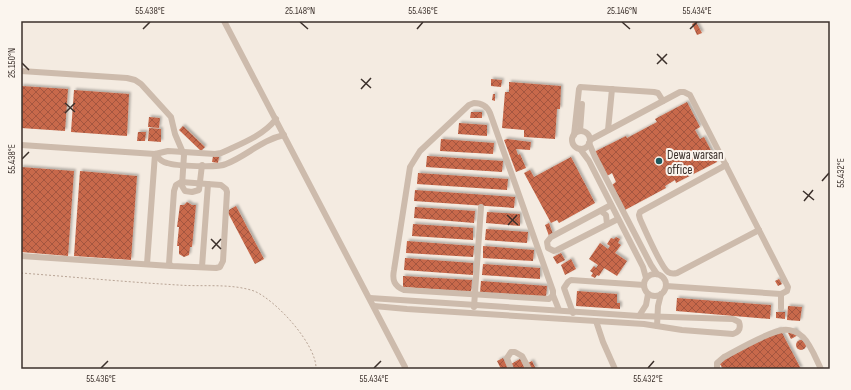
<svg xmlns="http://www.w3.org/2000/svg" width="851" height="390" viewBox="0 0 851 390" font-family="'Sofia Sans Condensed',sans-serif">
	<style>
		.building { fill: url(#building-cross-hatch); filter: url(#shadow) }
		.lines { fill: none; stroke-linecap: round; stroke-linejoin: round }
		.path { stroke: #b9a596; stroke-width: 1; stroke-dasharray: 2 2; stroke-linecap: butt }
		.minor { stroke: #cdbbac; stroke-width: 6 }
		.ticks { fill: none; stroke: #3b302b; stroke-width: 1.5 }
		.poi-dot { fill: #1f5a5e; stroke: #fbf5ee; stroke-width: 1.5 }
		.labels { text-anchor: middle; stroke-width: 4; stroke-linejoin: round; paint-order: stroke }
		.poi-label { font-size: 13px; fill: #3b302b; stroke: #fbf5ee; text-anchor: start }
		.neatline { fill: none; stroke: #3b302b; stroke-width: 1.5 }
		.ticks-label { font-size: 10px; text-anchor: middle; fill: #3b302b }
	</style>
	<defs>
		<pattern id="building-cross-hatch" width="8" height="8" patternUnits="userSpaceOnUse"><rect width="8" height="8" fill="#c8694b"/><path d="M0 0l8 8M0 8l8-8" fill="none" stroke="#a4573f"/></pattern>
		<filter id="shadow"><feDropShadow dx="2" dy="-2" stdDeviation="1" flood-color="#0004"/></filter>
	</defs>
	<rect width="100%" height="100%" fill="#f4ebe1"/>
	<g class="building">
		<polygon points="696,22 702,33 697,35 692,24"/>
		<polygon points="491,79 502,80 501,87 491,86"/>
		<polygon points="509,82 561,86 560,109 557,109 555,139 524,137 524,130 502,128 505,92 509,92"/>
		<polygon points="21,86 68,89 65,131 21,128"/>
		<polygon points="74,90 129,94 127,136 71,132"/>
		<polygon points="493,94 495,94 495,101 492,100"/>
		<polygon points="687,102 700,127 695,130 700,139 704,137 717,162 676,183 675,180 665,186 666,188 625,210 612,185 616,182 612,173 607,176 594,152 626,136 627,138 657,122 655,119"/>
		<polygon points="471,112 482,112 482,118 470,118"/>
		<polygon points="149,117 160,118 159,128 148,127"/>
		<polygon points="459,123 487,125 487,136 458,134"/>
		<polygon points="183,126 205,147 201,151 179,130"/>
		<polygon points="149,128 161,129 161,142 148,141"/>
		<polygon points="138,132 146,132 145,141 137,141"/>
		<polygon points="441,139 494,143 493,154 440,151"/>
		<polygon points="507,139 531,142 530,150 516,149 518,155 520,154 526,168 516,172 504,140"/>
		<polygon points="213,156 219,157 218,163 212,162"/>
		<polygon points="427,156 503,161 502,172 426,167"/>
		<polygon points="571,157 595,203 559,223 557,220 551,223 524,173 530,170 534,177"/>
		<polygon points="21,167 74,171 68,256 21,252"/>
		<polygon points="80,171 137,176 131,260 74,256"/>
		<polygon points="418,173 508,179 507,190 417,184"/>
		<polygon points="415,190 515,197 514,208 414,201"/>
		<polygon points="187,202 192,205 196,205 192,247 190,247 189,255 184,257 179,254 179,246 177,246 179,227 177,227 180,205 184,205"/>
		<polygon points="236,206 264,259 255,264 227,211"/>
		<polygon points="415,207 475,211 474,223 414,218"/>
		<polygon points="487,212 520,214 520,226 486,223"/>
		<polygon points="549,223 553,234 549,236 545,225"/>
		<polygon points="413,224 473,228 473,240 412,236"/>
		<polygon points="486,229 528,232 527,243 485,240"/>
		<polygon points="616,237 620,239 618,243 621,245 615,253 627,261 617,276 604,268 599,276 597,275 595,278 591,276 593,273 590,271 594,266 596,268 598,265 589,259 600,243 608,249 610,246 607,244 611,238 614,239"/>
		<polygon points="407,241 474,246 473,257 406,253"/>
		<polygon points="483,246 534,250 533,261 483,258"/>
		<polygon points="561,253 565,260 557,264 553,257"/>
		<polygon points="405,258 473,263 473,275 404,270"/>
		<polygon points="571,259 576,269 565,275 561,265"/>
		<polygon points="483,264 540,268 540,279 482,275"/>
		<polygon points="403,276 472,280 471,292 403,287"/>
		<polygon points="779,279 782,284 778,286 775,281"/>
		<polygon points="481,281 547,286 546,297 480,293"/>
		<polygon points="577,291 617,294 617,303 620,303 620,309 576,306"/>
		<polygon points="677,298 771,305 770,319 676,311"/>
		<polygon points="788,306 802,307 800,321 787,320"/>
		<polygon points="776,312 785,312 785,319 776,318"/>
		<polygon points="780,329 801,369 723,369 718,361"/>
		<polygon points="795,329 798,335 791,339 788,333"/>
		<circle cx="801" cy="345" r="5"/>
		<polygon points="503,358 508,369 501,369 497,361"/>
		<polygon points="520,359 525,369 514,369 511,364"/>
		<polygon points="532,361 536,369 531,369 528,363"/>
	</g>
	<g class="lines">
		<path class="path" d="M21 273C74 277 126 282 178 285 203 287 230 283 254 291 276 300 317 345 316 369"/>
		<g class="minor">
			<polyline points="224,21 405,367"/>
			<polyline points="21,71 127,78 135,80 141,84 171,117 175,134 184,155 182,186 185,191 192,192 199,190 202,165"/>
			<path d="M474 103C482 103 487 106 490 113L553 291V295L549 299 404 290C394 286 392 280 394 270L410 167 420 151 469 105Z"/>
			<polyline points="608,130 612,89"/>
			<polyline points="580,131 582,104"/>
			<circle cx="581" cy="140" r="9"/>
			<polyline points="574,135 579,89 580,87 654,92 658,93 663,101"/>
			<polyline points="590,140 680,92 684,92 690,95 788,287 787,291 781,294 666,286"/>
			<polyline points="589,143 595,157 651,265 657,274"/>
			<path d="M21 145 155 154 168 151 215 154 221 153C240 144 263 136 276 119"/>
			<polyline points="580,149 589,161 643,267 646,278"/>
			<path d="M155 154C158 158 162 162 167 163 176 166 218 168 226 164 247 156 261 140 284 135"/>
			<path d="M726 165 640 212 639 215 640 219C644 228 662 268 668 272 671 274 673 274 677 273L759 230"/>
			<polygon points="181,182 221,185 226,189 227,192 223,261 220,267 216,268 172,266 169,264 174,191 176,185"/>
			<polyline points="611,205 551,237 547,242 548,248 554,251 557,250 618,219"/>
			<polyline points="601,211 606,215 607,224"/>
			<polyline points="21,256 171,266"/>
			<polyline points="147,264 155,154"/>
			<polyline points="202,267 208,184"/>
			<circle cx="655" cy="285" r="11"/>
			<polyline points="781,294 781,308"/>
			<polyline points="553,295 559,310"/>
			<path d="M370 298 639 316 733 319 739 322C741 328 739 332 733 334L682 330 644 324 407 309 374 306"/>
			<polyline points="474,307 481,207"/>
			<polyline points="573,313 564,288 568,282 571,280 644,285"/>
			<polyline points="639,316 646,305 648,294"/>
			<polyline points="596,321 603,342 615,369"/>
			<polyline points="657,326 658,306 661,294"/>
			<polyline points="511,369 507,358 511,352 515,352 522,356 529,369"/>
			<path d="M717 369V363L724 357C737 350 770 331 783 330 790 329 798 332 803 337 811 345 816 359 821 369"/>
		</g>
	</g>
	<path class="ticks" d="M300 22 308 29M622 22 630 29M143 29 150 22M417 29 423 22M690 29 697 22M657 54 667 64M22 63 29 70M657 64 667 54M361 79 371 88M361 89 371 78M65 103 75 112M65 113 75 103M22 159 29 152M822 181 829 173M803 191 814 200M804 201 813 190M507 215 518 225M508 225 517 215M211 239 221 249M212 249 221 239M101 368 108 361M374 368 381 361M648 368 654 361"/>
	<circle class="poi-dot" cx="659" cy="161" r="4"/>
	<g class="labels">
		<g class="poi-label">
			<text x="667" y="159">Dewa warsan<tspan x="667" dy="15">office</tspan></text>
		</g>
	</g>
	<rect width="851" height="390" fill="none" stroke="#fbf5ee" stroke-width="44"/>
	<rect x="22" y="22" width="807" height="346" class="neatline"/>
	<g class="ticks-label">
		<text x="150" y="14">55.438°E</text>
		<text x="300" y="14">25.148°N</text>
		<text x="423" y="14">55.436°E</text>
		<text x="622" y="14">25.146°N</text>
		<text x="697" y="14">55.434°E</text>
		<text transform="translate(11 63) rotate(-90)" y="4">25.150°N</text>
		<text transform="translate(11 159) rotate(-90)" y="4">55.438°E</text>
		<text transform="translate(840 173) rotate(-90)" y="4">55.432°E</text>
		<text x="101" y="382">55.436°E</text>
		<text x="374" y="382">55.434°E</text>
		<text x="648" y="382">55.432°E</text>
	</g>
</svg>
